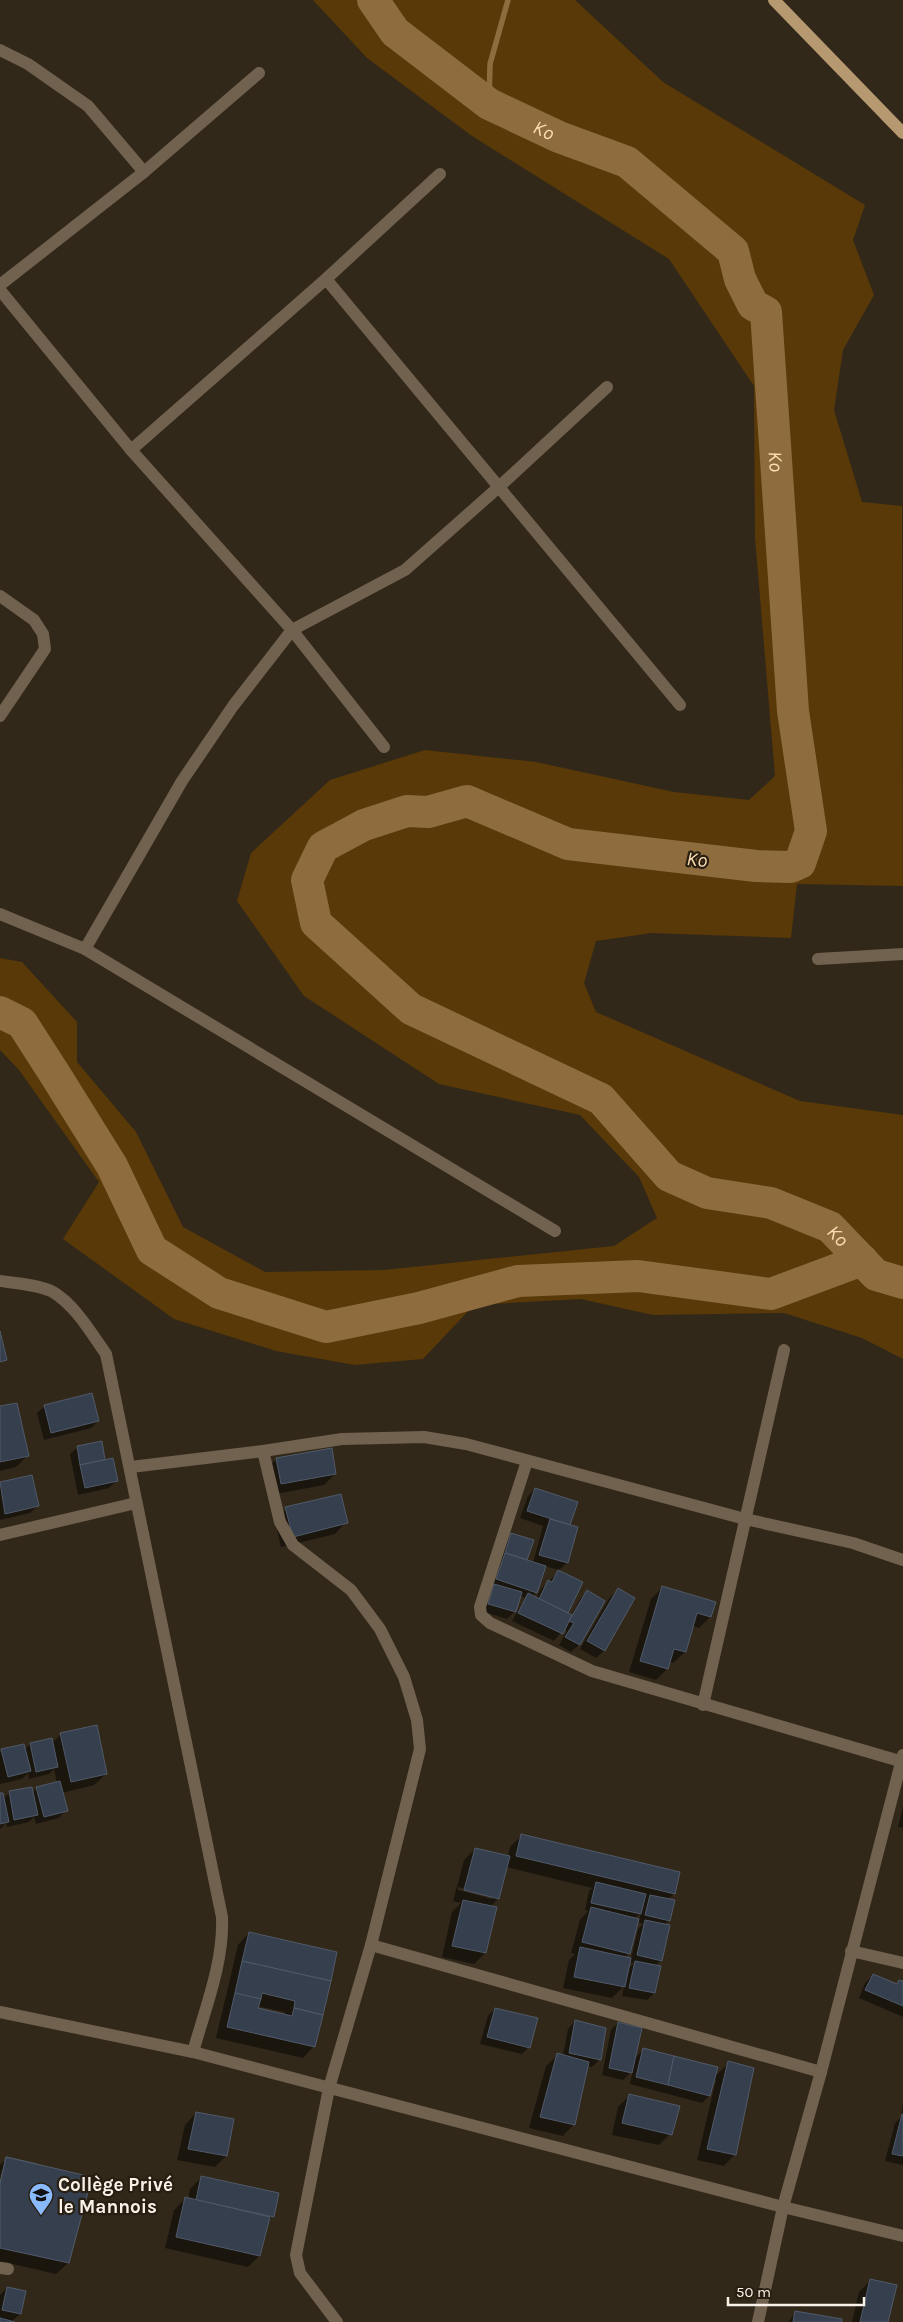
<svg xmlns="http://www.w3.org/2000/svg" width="903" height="2322" viewBox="0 0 903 2322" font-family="Karla,sans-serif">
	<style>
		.green { fill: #583907 }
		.shadow { fill: #0007; fill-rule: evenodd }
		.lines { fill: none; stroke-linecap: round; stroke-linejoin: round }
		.stream { stroke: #8f6c3d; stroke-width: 5.5 }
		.river { stroke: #8f6c3d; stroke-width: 32 }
		.building { fill: #353f4d; stroke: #505a69 }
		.minor { stroke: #71624f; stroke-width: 12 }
		.major { stroke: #b79971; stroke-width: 12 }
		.labels { text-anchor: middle; stroke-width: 4.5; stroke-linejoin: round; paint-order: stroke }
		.poi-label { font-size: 19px; font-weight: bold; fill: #f9f2e9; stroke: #281e11; text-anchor: start }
		.water-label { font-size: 20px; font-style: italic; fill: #fbdbb1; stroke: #281e11 }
	</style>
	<rect width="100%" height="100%" fill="#32281a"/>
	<polygon class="green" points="313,0 575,0 663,82 865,205 853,240 874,295 843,350 834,410 862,502 902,506 903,886 797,884 791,938 652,933 596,941 584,983 596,1012 800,1101 903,1115 903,1359 862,1338 784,1313 653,1315 581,1299 474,1305 423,1359 355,1365 276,1351 174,1319 63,1239 99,1182 19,1070 0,1050 0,958 22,962 77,1022 77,1062 136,1132 183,1227 265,1272 384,1270 614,1246 657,1218 639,1177 580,1115 439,1084 304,996 237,901 251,853 330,780 425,750 536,762 674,792 749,800 775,776 755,538 754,386 669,259 472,136 367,58"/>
	<g class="shadow">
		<polygon points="45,1406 98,1421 91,1428 44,1440 37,1413"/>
		<polygon points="0,1408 27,1456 16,1467 0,1471"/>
		<polygon points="78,1447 116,1481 109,1488 78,1495 70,1454"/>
		<polygon points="277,1459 335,1474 324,1485 270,1495 265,1470"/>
		<polygon points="31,1477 38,1506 30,1513 0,1520 0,1484"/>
		<polygon points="535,1489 568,1526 567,1563 559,1570 545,1566 536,1592 532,1597 536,1599 541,1589 558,1572 566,1614 571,1616 580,1599 587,1592 604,1601 579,1645 571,1652 559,1645 567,1631 564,1629 554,1641 512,1621 525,1598 520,1596 515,1611 507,1619 481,1611 504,1542 512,1534 526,1561 533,1563 543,1526 520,1518 528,1496"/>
		<polygon points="286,1509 346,1522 335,1534 281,1547 275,1520"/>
		<polygon points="662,1588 710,1617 699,1628 692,1626 685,1652 673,1663 669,1662 667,1669 656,1680 629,1672 651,1599"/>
		<polygon points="618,1590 633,1599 604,1651 596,1658 580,1649 610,1597"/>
		<polygon points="61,1734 106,1774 94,1785 62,1793 66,1810 59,1818 36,1824 34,1817 29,1822 7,1827 6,1823 0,1829 0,1794 3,1799 10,1792 32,1793 36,1789 57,1783 54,1769 49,1774 29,1779 28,1773 22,1779 0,1784 0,1752 24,1750 30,1744 52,1743"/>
		<polygon points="903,1806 903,1828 898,1827"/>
		<path d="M522 1835 674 1894 667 1900 669 1920 664 1925 661 1960 655 1966 654 1993 647 2000 622 1996 624 1986 612 1998 563 1988 569 1960 575 1954 571 1953 580 1920 588 1911 585 1910 589 1891 592 1888 506 1867 498 1899 490 1907 485 1953 474 1964 442 1957 452 1912 461 1903 453 1901 464 1860 475 1849 508 1857 510 1847ZM458 1887 492 1896V1899L458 1890ZM641 1913 639 1920 634 1919ZM637 1922 643 1924 638 1929 631 1959 624 1958 629 1953ZM629 1962 634 1963 627 1970Z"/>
		<path d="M249 1933 336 1953 314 2046 303 2058 216 2038 238 1945ZM257 2006 285 2012 284 2015 256 2009Z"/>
		<polygon points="873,1975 896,1985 899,1981 903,1983 903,2017 859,1998 865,1983"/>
		<polygon points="495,2009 529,2047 522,2054 480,2044 488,2016"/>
		<polygon points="575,2021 600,2059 592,2067 587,2066 574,2124 563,2136 529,2128 546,2066 558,2055 563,2056 568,2029"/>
		<polygon points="618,2023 634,2059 644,2049 714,2077 729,2063 735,2154 724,2166 697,2160 716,2080 714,2080 709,2096 702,2103 630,2084 633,2070 623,2080 602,2075 611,2030"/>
		<polygon points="629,2096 670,2134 659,2145 612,2135 618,2107"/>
		<polygon points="903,2104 903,2165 885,2161 895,2123 901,2117"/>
		<polygon points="196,2113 233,2120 226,2156 215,2167 177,2160 185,2125"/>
		<polygon points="6,2159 68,2263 56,2274 0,2261 0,2190 4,2170 2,2170 0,2178 0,2165"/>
		<polygon points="201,2178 273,2216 267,2222 259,2256 248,2267 165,2248 174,2210 186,2198 188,2199 190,2189"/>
		<polygon points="871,2280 887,2322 852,2322 859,2292"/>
		<polygon points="7,2288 20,2314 11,2322 0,2322 0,2295"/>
		<polygon points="796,2312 841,2322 788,2322"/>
	</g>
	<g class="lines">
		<polyline class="stream" points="489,104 490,64 508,0"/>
		<g class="river">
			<path id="s1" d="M373 0 395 32 489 104 559 137 627 162 733 251 740 279 753 305 766 312 793 711 811 831 800 863 791 867 756 866 568 844 467 801 428 812 407 811 364 825 323 847 307 880 316 923 411 1009 601 1099 669 1176 707 1193 771 1203 830 1227 876 1275 903 1283"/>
			<polyline points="0,1012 22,1023 56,1076 112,1166 152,1250 219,1293 326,1327 419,1308 518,1281 638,1276 771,1294 862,1260"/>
		</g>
	</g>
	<g class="building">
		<polygon points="0,1331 7,1360 0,1362"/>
		<polygon points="92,1393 99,1421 51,1433 44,1405"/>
		<polygon points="17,1403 29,1456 0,1462 0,1406"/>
		<polygon points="102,1441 105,1460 80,1465 77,1446"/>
		<polygon points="332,1448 336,1474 281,1484 276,1458"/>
		<polygon points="113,1458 118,1481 85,1488 80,1465"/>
		<polygon points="32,1475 39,1506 5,1514 0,1482"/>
		<polygon points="535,1488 578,1502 570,1525 527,1511"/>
		<polygon points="341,1494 348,1523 293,1537 285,1507"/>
		<polygon points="550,1519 578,1527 568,1563 539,1555"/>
		<polygon points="511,1533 534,1540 527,1560 505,1553"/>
		<polygon points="505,1553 546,1566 537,1593 496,1579"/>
		<polygon points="558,1570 583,1582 568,1613 539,1599 548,1580 552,1582"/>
		<polygon points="494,1584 522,1592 516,1612 488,1604"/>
		<polygon points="662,1586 716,1602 711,1617 697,1613 686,1652 674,1649 668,1669 640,1661"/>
		<polygon points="618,1588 635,1598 605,1651 587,1641"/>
		<polygon points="587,1590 605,1601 580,1645 565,1637 574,1623 569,1621"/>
		<polygon points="528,1593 572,1615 563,1634 518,1613"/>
		<polygon points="97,1725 107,1774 71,1782 60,1733"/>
		<polygon points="52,1738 58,1767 36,1772 30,1743"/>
		<polygon points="24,1744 31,1771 8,1777 1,1749"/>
		<polygon points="60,1781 68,1811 44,1817 36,1787"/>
		<polygon points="32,1787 38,1815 14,1820 9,1791"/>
		<polygon points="0,1793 3,1793 9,1822 0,1824"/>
		<polygon points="521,1834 680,1872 675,1894 516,1856"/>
		<polygon points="475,1848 510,1856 499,1899 464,1890"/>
		<polygon points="596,1882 646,1894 641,1914 591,1903"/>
		<polygon points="650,1895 675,1900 670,1921 645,1915"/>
		<polygon points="463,1900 497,1907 486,1953 452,1946"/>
		<polygon points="591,1907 639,1919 630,1954 582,1942"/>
		<polygon points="645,1920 670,1925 662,1961 637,1955"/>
		<polygon points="249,1932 337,1952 331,1981 242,1961"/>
		<polygon points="580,1947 631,1958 625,1987 574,1977"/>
		<polygon points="242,1961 331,1981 323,2015 294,2008 295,2001 262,1993 261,1999 235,1993"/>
		<polygon points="635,1961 661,1966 655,1993 629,1988"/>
		<polygon points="873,1974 897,1984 899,1980 903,1981 903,2006 865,1990"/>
		<polygon points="235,1993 261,1999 258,2008 292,2016 294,2008 323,2015 315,2047 227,2027"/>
		<polygon points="495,2008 538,2018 530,2048 487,2037"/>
		<polygon points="575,2020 606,2028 601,2060 569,2053"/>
		<polygon points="618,2022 642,2028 632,2073 609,2068"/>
		<polygon points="643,2048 674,2056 668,2085 636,2077"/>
		<polygon points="557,2053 589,2062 575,2125 540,2117"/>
		<polygon points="674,2056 718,2067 710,2096 668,2085"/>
		<polygon points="728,2061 754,2068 736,2155 707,2149"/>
		<polygon points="629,2094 680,2106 672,2135 622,2123"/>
		<polygon points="196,2112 234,2119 227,2156 188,2149"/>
		<polygon points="902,2114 903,2114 903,2156 892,2154"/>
		<polygon points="6,2157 37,2164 17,2251 0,2247 0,2184"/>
		<polygon points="6,2157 92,2177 69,2263 0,2248 0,2184"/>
		<polygon points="201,2176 279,2193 274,2217 196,2200"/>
		<polygon points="185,2197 270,2217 260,2256 176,2237"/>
		<polygon points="870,2279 897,2285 888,2322 860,2322"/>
		<polygon points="7,2287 26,2291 21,2314 2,2310"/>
		<polygon points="795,2311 842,2319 842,2322 793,2322"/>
		<polygon points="0,2318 15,2322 0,2322"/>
	</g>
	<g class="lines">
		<g class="minor">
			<polyline points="0,50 28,64 88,106 144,172"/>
			<polyline points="326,279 680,705"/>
			<polyline points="0,285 144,172 259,73"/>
			<polyline points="0,290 131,450 292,630 384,747"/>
			<polyline points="131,450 326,279 440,174"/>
			<polyline points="0,596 34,620 43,634 45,649 0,716"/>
			<polyline points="0,914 85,949 555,1231"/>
			<polyline points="85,949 182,781 233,706 292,630 405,570 500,486 607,387"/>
			<polyline points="818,959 903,954"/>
			<path d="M0 1281C15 1283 40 1285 53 1292 76 1306 91 1333 106 1354L222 1917C224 1962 205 2009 193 2052"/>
			<polyline points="263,1451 280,1522 293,1545 351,1590 380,1629 404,1677 417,1720 420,1749 371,1945 329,2088 296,2255 300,2273 337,2322"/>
			<polyline points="527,1461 480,1607 481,1615 490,1623 592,1671 903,1762"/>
			<polyline points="131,1467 263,1451 342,1439 424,1437 466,1444 745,1519 853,1543 903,1560"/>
			<polyline points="0,1535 136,1503"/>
			<polyline points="703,1705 784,1350"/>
			<polyline points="371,1945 821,2072"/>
			<polyline points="851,1951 903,1963"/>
			<polyline points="0,2012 193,2052 783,2207 903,2236"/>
			<polyline points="0,2268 8,2269"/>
			<polyline points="758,2322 783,2207 821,2072 903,1755"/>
		</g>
		<polyline class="major" points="774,0 903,133"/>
	</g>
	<defs>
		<symbol id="school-pin" viewBox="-11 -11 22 30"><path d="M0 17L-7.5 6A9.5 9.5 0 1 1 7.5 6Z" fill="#89bafc" stroke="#281e11"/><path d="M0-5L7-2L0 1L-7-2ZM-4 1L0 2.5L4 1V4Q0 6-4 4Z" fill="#111"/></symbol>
	</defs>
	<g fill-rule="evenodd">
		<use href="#school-pin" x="27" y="2181" width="28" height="38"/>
	</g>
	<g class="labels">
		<g class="poi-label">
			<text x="58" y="2191">Collège Privé<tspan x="58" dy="22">le Mannois</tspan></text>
		</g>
		<g class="water-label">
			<text dy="7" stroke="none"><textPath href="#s1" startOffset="218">Ko</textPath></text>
			<text dy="7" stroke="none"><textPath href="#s1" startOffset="668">Ko</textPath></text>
			<text transform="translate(697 859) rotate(7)" y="7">Ko</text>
			<text dy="7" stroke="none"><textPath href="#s1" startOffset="2274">Ko</textPath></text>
		</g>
	</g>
	<path d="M728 2297v8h136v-8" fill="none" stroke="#f9f2e9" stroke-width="2.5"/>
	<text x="736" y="2297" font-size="15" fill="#f9f2e9" stroke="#281e11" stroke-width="4" paint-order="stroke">50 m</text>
</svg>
